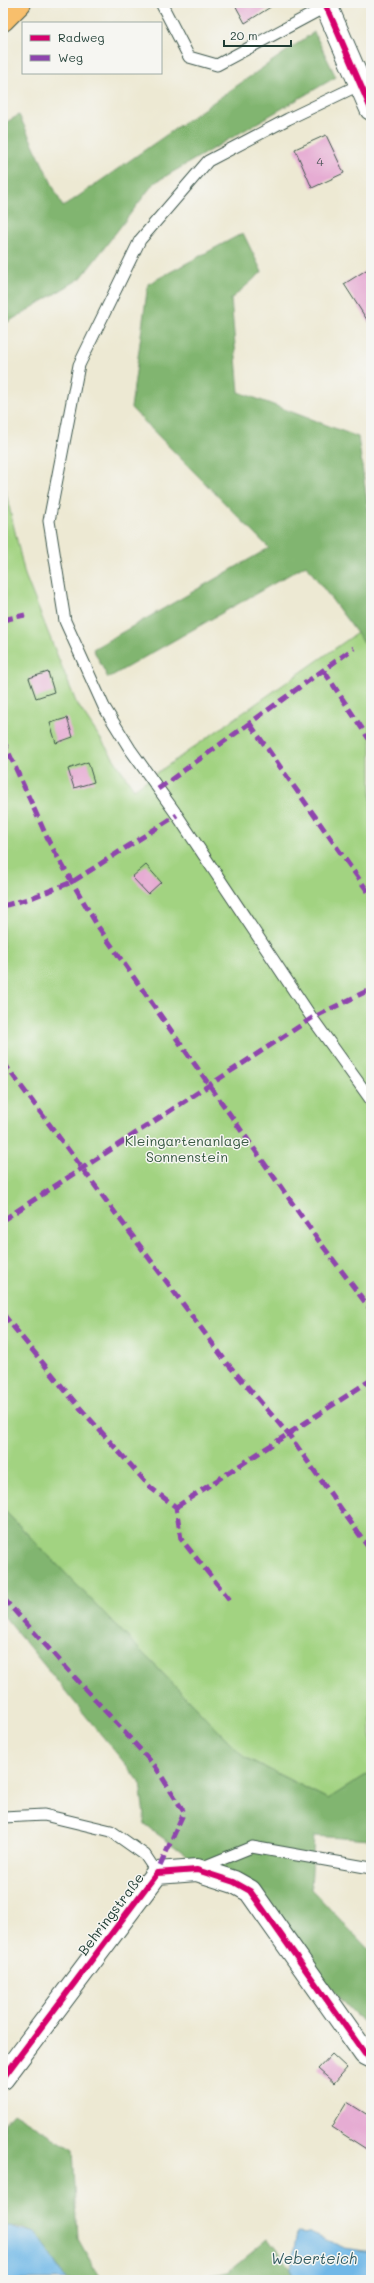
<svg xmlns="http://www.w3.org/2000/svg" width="374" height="2283" viewBox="0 0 374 2283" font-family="Mali,sans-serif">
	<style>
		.green { fill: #a2d381; stroke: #60885a }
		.forest { fill: #81b56f; stroke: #507952 }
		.water { fill: #6fb8e7; stroke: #477a8e }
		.building { fill: #e6acd3 }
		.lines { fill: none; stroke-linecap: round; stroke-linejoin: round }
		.service-casing { stroke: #3e574c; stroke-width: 13 }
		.minor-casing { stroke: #3e574c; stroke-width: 24 }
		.primary-casing { stroke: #3e574c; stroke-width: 24 }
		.service { stroke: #fff; stroke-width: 11 }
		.minor { stroke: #fff; stroke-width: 22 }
		.primary { stroke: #f8bf6c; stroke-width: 22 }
		.quiet { stroke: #8e44ad; stroke-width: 5; stroke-dasharray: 10 5; stroke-linecap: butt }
		.cycleway-casing { stroke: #f6f6f2; stroke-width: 8 }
		.cycleway { stroke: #d6006c; stroke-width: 6 }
		.labels { text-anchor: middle; stroke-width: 3; stroke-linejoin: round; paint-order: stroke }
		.number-label { font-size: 12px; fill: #51595c }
		.park-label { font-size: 14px; fill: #395b43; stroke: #f6f6f2 }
		.street-label { font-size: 14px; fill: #1f3d34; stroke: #f6f6f2 }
		.water-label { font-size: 15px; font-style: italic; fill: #335c61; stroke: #f6f6f2 }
	</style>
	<rect width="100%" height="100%" fill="#f6f6f2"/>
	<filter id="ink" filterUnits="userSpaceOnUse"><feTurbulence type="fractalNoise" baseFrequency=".025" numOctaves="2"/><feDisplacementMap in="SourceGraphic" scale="8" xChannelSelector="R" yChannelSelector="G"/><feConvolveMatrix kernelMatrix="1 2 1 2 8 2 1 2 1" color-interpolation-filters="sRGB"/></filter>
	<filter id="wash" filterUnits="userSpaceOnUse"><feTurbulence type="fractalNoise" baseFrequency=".012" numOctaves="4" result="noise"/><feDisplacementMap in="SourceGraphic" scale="16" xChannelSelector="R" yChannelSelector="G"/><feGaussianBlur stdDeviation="0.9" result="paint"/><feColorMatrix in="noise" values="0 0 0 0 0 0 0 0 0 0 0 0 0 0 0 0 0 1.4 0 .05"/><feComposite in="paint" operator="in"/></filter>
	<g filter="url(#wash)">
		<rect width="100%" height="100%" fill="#ede9d3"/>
		<polygon class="green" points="3,480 25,575 76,702 134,789 357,633 371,652 371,1772 328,1799 244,1757 3,1509"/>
		<g class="forest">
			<polygon points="314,32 336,77 154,183 81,278 3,325 3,124 19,115 63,207"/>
			<polygon points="243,233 262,272 231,299 239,392 358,437 371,530 371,652 306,565 108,678 93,649 269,548 131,408 148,284"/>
			<polygon points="3,1509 244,1757 328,1799 371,1772 371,1840 314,1836 311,1889 371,1952 371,2031 246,1898 145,1825 140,1782 3,1615"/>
			<path d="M13 2113 73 2150 78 2239 101 2280H66C52 2256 37 2220 3 2227V2124Z"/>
			<polygon points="268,2239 291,2268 293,2280 182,2280 228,2272"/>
		</g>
		<g class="water">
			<polygon points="9,2226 35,2233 50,2252 66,2280 3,2280 3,2227"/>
			<polygon points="297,2232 310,2233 345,2248 371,2252 371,2280 293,2280 291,2268"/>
		</g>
		<g id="blocks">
			<g class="building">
				<polygon points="234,3 277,3 245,23"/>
				<polygon points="326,135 344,173 312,188 295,149"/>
				<polygon points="371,267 371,326 344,284"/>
				<polygon points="48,672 54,692 36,698 29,678"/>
				<polygon points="67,718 73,737 56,743 50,723"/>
				<polygon points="88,762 94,782 74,788 68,769"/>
				<polygon points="146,865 161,882 148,894 132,877"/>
				<polygon points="332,2054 347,2068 334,2083 318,2069"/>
				<polygon points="347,2102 371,2117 371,2152 332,2127"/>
			</g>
		</g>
	</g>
	<g filter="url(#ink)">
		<use href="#blocks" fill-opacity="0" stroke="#3e574c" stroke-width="1"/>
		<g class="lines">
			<defs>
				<g id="service">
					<polyline points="161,3 189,57 217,65 327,6"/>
					<polyline points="359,85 288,119 208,161 140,240 79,365 49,521 65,621 104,707 130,749 177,815 312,1018 371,1100"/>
					<polyline points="3,1817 44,1815 111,1831 145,1855 157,1873"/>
					<polyline points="198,1869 252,1847 371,1868"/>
				</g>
				<g id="minor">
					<polyline points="325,3 371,109"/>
					<polyline points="3,2078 157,1873 197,1870 234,1882 250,1891 365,2054 371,2057"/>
				</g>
				<polyline id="primary" points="3,20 20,3"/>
			</defs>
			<use href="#service" class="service-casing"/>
			<use href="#minor" class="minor-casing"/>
			<use href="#primary" class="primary-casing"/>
			<use href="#service" class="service"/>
			<use href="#minor" class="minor"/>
			<use href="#primary" class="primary"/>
			<g class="quiet">
				<polyline points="3,620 25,615"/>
				<polyline points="324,671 371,742"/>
				<polyline points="250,724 371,896"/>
				<polyline points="3,740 49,842 97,925 316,1237 371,1310"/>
				<polyline points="158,789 354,648"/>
				<polyline points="3,906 31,898 72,882 177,815"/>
				<polyline points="3,1062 227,1363 289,1435 371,1551"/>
				<polyline points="3,1220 312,1018 371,989"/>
				<polyline points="3,1314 73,1400 151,1488 176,1507 181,1539 230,1600"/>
				<polyline points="176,1507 371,1380"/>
				<polyline points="3,1598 155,1766 184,1812 157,1873"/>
			</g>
			<defs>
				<g id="cycleway">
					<polyline points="325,3 371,109"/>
					<polyline points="3,2078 157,1873 197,1870 234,1882 250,1891 365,2054 371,2057"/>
				</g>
			</defs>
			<use href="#cycleway" class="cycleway-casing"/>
			<use href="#cycleway" class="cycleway"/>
		</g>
	</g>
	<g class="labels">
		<g class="number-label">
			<text x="320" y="166">4</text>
		</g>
		<g class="park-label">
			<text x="187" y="1146">Kleingartenanlage<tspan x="187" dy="16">Sonnenstein</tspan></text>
		</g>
		<g class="street-label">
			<text transform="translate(111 1914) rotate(-53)" y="5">Behringstraße</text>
		</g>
		<g class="water-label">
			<text x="314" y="2264">Weberteich</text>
		</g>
	</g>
	<rect width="374" height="2283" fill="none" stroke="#f6f6f2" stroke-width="16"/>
	<rect x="22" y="22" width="140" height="52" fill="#f6f6f2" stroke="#a0aca6"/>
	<rect x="30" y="35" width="20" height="6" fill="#d6006c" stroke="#a0aca6"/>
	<text x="58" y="42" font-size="12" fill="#1f3d34">Radweg</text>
	<rect x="30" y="55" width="20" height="6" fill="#8e44ad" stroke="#a0aca6"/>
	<text x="58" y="62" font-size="12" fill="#1f3d34">Weg</text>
	<path d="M224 40v6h67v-6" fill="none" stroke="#1f3d34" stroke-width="2"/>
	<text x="230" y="40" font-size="12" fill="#1f3d34" stroke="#f6f6f2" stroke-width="3" paint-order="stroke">20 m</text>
</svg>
